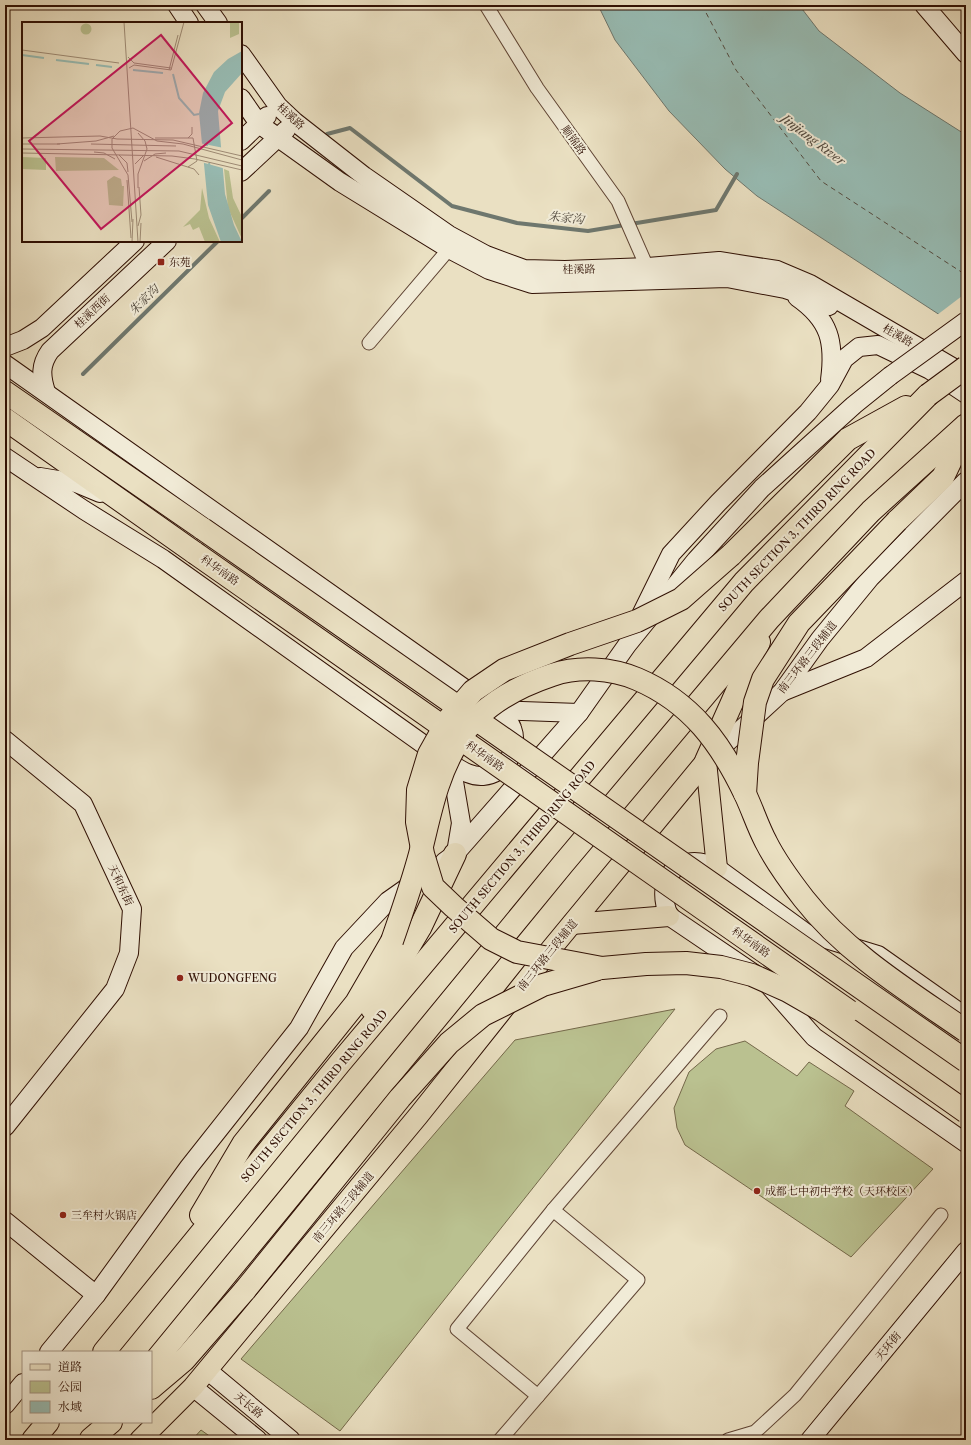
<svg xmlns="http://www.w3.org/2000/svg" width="971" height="1445" viewBox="0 0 971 1445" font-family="'Libre Caslon Text','Noto Serif SC',serif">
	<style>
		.green { fill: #bac190; stroke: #74684a }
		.water { fill: #98bdb5; stroke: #6e776e }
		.pier { fill: #eae0c2 }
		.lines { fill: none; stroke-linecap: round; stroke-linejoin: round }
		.stream { stroke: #6e776e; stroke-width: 4 }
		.ferry { stroke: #544c41; stroke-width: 1; stroke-dasharray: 5 4; stroke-linecap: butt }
		.street-casing { stroke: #5e4333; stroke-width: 15 }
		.secondary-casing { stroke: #2f0f03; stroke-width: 20 }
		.primary-casing { stroke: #2f0f03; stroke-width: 22 }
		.highway-casing { stroke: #2f0f03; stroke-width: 24 }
		.street { stroke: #f1ebd7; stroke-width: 13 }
		.secondary { stroke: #f1ebd7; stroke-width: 18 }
		.primary { stroke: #eae0c2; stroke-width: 20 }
		.highway { stroke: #eae0c2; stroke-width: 22 }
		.secondary-bridge-casing { stroke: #2f0f03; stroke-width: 20; stroke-linecap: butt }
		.highway-bridge-casing { stroke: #2f0f03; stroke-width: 24; stroke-linecap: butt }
		.secondary-bridge { stroke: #f1ebd7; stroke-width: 18 }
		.highway-bridge { stroke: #eae0c2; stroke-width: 22 }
		.poi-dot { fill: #8f2418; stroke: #f1ebd7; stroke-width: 1.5 }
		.labels { text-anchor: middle; stroke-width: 4; stroke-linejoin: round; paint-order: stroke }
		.street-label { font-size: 11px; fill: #2f0f03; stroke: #f1ebd7 }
		.poi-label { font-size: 11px; fill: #2f0f03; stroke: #f1ebd7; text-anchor: start }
		.water-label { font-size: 12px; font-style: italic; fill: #544c41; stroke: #f1ebd7 }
		.inset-river { fill: none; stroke: #98bdb5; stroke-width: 2 }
		.inset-road { fill: none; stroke: #9f8c76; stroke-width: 1 }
		.view { fill: #c2185b; fill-opacity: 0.15; stroke: #c2185b; stroke-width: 2 }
		.inset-edge { fill: none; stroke: #2f0f03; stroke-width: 2 }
	</style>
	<rect width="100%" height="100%" fill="#eae0c2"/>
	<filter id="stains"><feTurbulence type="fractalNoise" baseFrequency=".005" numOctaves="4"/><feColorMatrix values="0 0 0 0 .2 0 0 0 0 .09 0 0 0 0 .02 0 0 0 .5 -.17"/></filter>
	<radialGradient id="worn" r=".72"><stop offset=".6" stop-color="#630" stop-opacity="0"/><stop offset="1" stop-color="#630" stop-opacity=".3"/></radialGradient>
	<g class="green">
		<polygon points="675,1009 340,1431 241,1359 515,1040"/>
		<polygon points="745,1041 797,1076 809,1062 854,1091 845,1106 933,1169 851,1257 685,1145 677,1128 674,1108 689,1072 716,1049"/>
		<polygon points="201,1430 215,1440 192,1440"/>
	</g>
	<polygon class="water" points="598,5 799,5 819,31 900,93 966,135 966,332 757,196 725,169 669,111 615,40"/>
	<polygon class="pier" points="966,293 966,334 937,315"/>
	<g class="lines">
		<g class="stream">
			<polyline points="327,134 350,128 452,206 517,223 588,231 716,210 737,174"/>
			<polyline points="241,219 269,191"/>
			<polyline points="83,374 218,241"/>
		</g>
		<polyline class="ferry" points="702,5 736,70 821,181 966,275"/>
		<defs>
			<g id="street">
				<polyline points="486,5 537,88 618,201 650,274"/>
				<polyline points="369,343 449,249"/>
				<polyline points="538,1396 457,1329 553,1210 720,1016"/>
				<polyline points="500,1440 638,1280 553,1210"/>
				<polyline points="728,1440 755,1432 795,1395 941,1215"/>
			</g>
			<g id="secondary">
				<polyline points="177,5 189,23"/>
				<polyline points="205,5 218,23"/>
				<polyline points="924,5 966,54"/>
				<polyline points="241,54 278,106 295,122 364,176 449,235 486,255 524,269 565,270 648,267 719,261 777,270 810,284 966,375"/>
				<polyline points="241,98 259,124 340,182 449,249 489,270 532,284 727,278 785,289 819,300 829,306"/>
				<polyline points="241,141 267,116"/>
				<polyline points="241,172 286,130"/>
				<path d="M797 297C830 320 835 342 830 380"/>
				<polyline points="5,347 23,340 42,328 135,241"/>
				<polyline points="5,364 495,710 579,713"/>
				<path d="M46 392C41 376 40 365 50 351L167 241"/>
				<polyline points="5,457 84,510 163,559 451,764 461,823 456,853"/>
				<polyline points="40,477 76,483 100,493"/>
				<polyline points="640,617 671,554 718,503 808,412 830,385 844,359 859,347 878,345 930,370 966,394"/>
				<polyline points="782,692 866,658 966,581"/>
				<polyline points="5,740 83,804 132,909 129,953 115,989 5,1127"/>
				<polyline points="710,758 782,692 820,639 870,578 966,481"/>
				<path d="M451 764C461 770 471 777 483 776 506 774 520 749 512 728 510 721 500 715 495 710"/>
				<polyline points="444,862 455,854 579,713 627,645 696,560 762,488 854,405 890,376"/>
				<path d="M966 1017 878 955 806 933 717 868C679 849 653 878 669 916L765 981 814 1037 966 1143"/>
				<polyline points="5,1221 96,1295"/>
				<polyline points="49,1352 96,1295 189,1167 299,1028 344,948 388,901 415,882"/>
				<polyline points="207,1370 291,1440"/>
				<polyline points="193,1387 258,1440"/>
				<polyline points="5,1405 23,1383"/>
				<polyline points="810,1440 966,1251"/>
			</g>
			<g id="primary">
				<polyline points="706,761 717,868"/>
				<polyline points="572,924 669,916"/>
				<polyline points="140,1440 193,1387 418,1116 551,949 706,761"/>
			</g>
			<g id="highway">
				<polyline points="5,392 203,529"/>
				<polyline points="5,419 195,553"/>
				<polyline points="897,521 943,477 964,433"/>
				<polyline points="731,555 848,439 906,407"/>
				<polyline points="706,761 759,642"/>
				<polyline points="372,1009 420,928 455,854"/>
				<polyline points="201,1215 243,1144 356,1003 392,941"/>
				<polyline points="104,1352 340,1063 744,582 928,395"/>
				<polyline points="151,1366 563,864 769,619 871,511 966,425"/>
				<polyline points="151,1388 184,1360 245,1290"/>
				<polyline points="91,1439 111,1422"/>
				<polyline points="33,1440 48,1422"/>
			</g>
		</defs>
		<use href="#street" class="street-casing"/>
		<use href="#secondary" class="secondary-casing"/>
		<use href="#primary" class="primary-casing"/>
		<use href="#highway" class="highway-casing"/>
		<use href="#street" class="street"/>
		<use href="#secondary" class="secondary"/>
		<use href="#primary" class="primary"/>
		<use href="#highway" class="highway"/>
		<defs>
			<polyline id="secondary-bridge" points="890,376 966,321"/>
			<g id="highway-bridge">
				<polyline points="928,395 966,367"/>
				<polyline points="203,529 966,1061"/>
				<polyline points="195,553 849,1011"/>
				<polyline points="731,555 681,599 637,621 570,644 504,670 473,691 448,720 429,754 418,790 417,822 423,854 433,887 454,907 491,939 517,952 602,968 646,964 686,963 721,967 752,975 788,991 821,1010 966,1112"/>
				<polyline points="745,794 747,763 755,702 763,679 799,623 897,521"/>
				<path d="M392 941C402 912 412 884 420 854 430 815 436 777 458 742 478 708 516 687 552 675 579 666 611 668 637 679 691 702 721 743 746 796 753 811 758 827 766 842 776 862 790 881 804 899 847 954 910 992 966 1031"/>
				<polyline points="245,1290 400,1098 449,1043 483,1015 543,985 598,969"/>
			</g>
		</defs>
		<use href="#secondary-bridge" class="secondary-bridge-casing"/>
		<use href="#highway-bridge" class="highway-bridge-casing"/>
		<use href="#secondary-bridge" class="secondary-bridge"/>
		<use href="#highway-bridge" class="highway-bridge"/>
	</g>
	<g class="poi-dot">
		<rect x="157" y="258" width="8" height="8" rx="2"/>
		<circle cx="180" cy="978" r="4"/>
		<circle cx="757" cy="1191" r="4"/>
		<circle cx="63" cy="1215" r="4"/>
	</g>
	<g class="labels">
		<g class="street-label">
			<text transform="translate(291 116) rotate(43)" y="4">桂溪路</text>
			<text transform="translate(574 140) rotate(54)" y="4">顺锦路</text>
			<text transform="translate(579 269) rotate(-1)" y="4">桂溪路</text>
			<text transform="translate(92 311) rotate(-43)" y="4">桂溪西街</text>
			<text transform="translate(898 335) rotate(30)" y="4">桂溪路</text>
			<text transform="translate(797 530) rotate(-46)" y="4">SOUTH SECTION 3, THIRD RING ROAD</text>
			<text transform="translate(220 570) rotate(35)" y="4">科华南路</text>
			<text transform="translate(807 657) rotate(-52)" y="4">南三环路三段辅道</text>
			<text transform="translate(485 756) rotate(35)" y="4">科华南路</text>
			<text transform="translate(522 847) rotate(-50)" y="4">SOUTH SECTION 3, THIRD RING ROAD</text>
			<text transform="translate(121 885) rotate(65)" y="4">天和东街</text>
			<text transform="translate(751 942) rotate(35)" y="4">科华南路</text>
			<text transform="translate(547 955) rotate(-51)" y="4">南三环路三段辅道</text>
			<text transform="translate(314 1096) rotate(-50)" y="4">SOUTH SECTION 3, THIRD RING ROAD</text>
			<text transform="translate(343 1207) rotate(-50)" y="4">南三环路三段辅道</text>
			<text transform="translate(888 1346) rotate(-50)" y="4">天环街</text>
			<text transform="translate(249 1405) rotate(40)" y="4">天长路</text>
		</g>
		<g class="poi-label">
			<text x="169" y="266">东苑</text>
			<text x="188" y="982">WUDONGFENG</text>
			<text x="765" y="1195">成都七中初中学校（天环校区）</text>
			<text x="71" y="1219">三牟村火锅店</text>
		</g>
		<g class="water-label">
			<text transform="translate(813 140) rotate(37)" y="4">Jinjiang River</text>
			<text transform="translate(566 218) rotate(6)" y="4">朱家沟</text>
			<text transform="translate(144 300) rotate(-45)" y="4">朱家沟</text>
		</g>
	</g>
	<g transform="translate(22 22)">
		<rect width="220" height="220" fill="#eae0c2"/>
		<path d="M208 0H217V12L208 16ZM58.5 7a5.5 5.5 0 1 1 11 0a5.5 5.5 0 1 1-11 0ZM0 135 24 136V148L0 147ZM33 135 82 136 97 148 34 149ZM202 147 207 149 211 176 220 195V217L206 186ZM92 154 99 157 100 164H102L101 184 87 183 85 159ZM180 166 187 196 198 220H183L177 205 171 208 168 202 161 205 178 188Z" fill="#bac190"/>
		<path d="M220 29V51L203 70 196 89 203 172 212 203 220 220H199L186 183 177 91 181 71 192 50 206 37Z" fill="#98bdb5"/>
		<path d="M177 121 202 126 204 147 179 140Z" fill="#eae0c2"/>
		<path class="inset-river" d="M0 33 22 36M34 38 67 42M74 43 90 45M111 48 141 51M151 52 157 76 172 93 177 92M185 124 183 101 187 85 202 58 220 42M187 141 194 192 206 220"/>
		<path class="inset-road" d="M102 0 116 220M0 28 97 41M106 35 112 41 149 46M107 46 112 43 149 48 162 0M147 48 156 13M0 116 78 114 95 117 151 118 220 134M133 116H171L175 139 166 145M166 116 170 112V105M0 122H38M35 122 74 119 92 114M69 122 154 124M0 127 157 129 220 144M72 130 82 131 93 137M0 131 150 134 173 137 220 148M97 133 105 141 106 150M134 135 172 147 177 153M122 139 133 132 144 131M113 142 122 133M105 158 109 216M116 166V152L125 127 123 119 116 111M110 200 106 153 90 126V117L98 109 111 106 135 119 161 122 220 138M116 204 119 193 117 165M110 220 111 197M118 220 119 201"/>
		<path class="view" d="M139 13 210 101 79 207 7 119Z"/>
		<rect width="220" height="220" class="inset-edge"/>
	</g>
	<rect width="971" height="1445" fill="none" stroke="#eae0c2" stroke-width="20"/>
	<rect x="6" y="6" width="959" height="1433" fill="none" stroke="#2f0f03" stroke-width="2"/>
	<rect x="10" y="10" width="951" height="1425" fill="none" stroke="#2f0f03"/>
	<rect x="22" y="1351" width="130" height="72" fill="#f1ebd7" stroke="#a39382"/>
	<rect x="30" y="1364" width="20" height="6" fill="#eae0c2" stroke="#a39382"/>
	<text x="58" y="1371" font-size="12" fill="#2f0f03">道路</text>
	<rect x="30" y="1381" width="20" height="12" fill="#bac190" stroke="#a39382"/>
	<text x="58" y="1391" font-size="12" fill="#2f0f03">公园</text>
	<rect x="30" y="1401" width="20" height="12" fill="#98bdb5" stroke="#a39382"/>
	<text x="58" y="1411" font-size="12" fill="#2f0f03">水域</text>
	<rect width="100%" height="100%" filter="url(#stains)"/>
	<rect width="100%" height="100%" fill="url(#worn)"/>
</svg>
